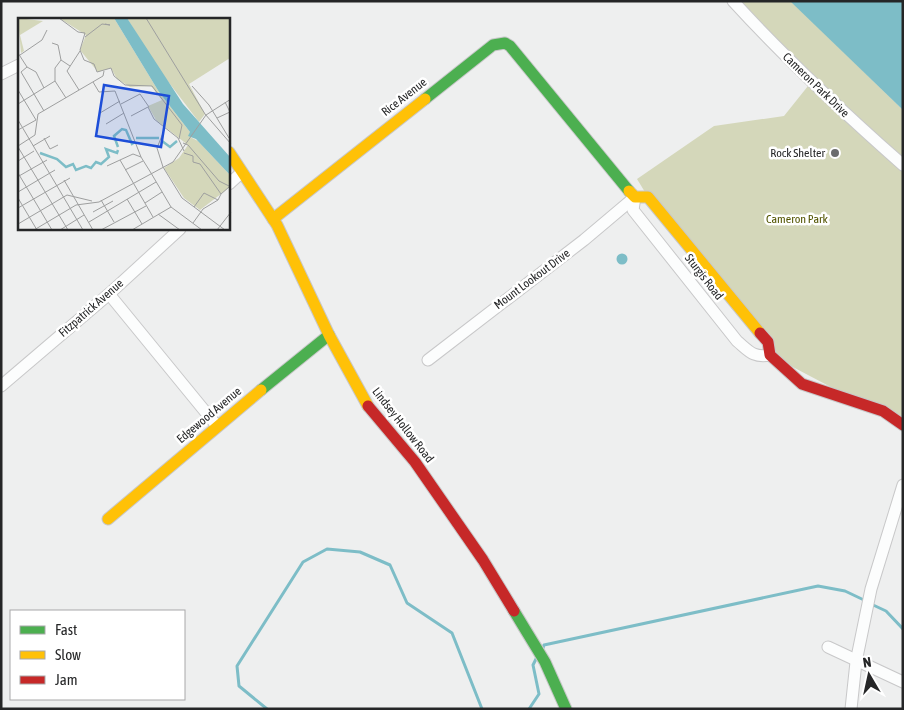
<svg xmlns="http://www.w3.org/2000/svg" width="904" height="710" viewBox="0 0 904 710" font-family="'Asap Condensed',sans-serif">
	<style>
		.green { fill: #d4d7ba }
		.water { fill: #7dbdc7 }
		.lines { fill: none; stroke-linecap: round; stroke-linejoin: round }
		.stream { stroke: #7dbdc7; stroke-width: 3 }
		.street-casing { stroke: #c8c8c9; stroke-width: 13 }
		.fast-casing { stroke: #c8c8c9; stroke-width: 13 }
		.slow-casing { stroke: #c8c8c9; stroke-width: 13 }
		.jam-casing { stroke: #c8c8c9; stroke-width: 13 }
		.street { stroke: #fcfdfd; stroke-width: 11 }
		.fast { stroke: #4caf50; stroke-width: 11 }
		.slow { stroke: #ffc107; stroke-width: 11 }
		.jam { stroke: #c62828; stroke-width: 11 }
		.poi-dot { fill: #6b6c6d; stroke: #fff; stroke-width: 2 }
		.labels { text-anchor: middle; stroke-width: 5; stroke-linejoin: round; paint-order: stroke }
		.street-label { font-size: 12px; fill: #252627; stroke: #fff }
		.poi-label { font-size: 12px; fill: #252627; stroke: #fff; text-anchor: end }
		.park-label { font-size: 12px; fill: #525400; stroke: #fff }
		.inset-river { fill: none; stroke: #7dbdc7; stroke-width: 2.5 }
		.inset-road { fill: none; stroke: #9e9f9f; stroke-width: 1 }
		.view { fill: #1d4ed8; fill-opacity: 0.15; stroke: #1d4ed8; stroke-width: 2.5 }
		.inset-edge { fill: none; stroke: #252627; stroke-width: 2.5 }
	</style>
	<rect width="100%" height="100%" fill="#eeefef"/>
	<polygon class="green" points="733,1 791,1 903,110 903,425 770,355 648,197 637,179 714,126 784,116 812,81"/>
	<g class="water">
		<polygon points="790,1 903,1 903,110"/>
		<circle cx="622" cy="259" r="5.5"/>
	</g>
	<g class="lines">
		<g class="stream">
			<polyline points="871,604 886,611 903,629"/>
			<polyline points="543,648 544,645 818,586 845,591 866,601"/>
			<polyline points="267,709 239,686 237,666 303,562 327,549 360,552 390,565 407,603 452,633 482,709"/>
			<polyline points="529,709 539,694 533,665 537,657"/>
		</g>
		<defs>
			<g id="street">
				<path d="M733 1C786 59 844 113 903 165"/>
				<polyline points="1,74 19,65"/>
				<polyline points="229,184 241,173"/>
				<path d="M635 197 633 210 737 341C749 351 753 358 770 355"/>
				<polyline points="109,294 217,426"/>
				<polyline points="428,360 584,240 635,197"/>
				<polyline points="1,386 109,294 180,229"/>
				<polyline points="828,647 903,682"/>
				<polyline points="851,709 856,662 871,589 903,485"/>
			</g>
			<g id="fast">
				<polyline points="425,99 493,45 505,43 510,46 629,191"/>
				<polyline points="261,390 329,335"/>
				<polyline points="514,611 545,662 566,709"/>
			</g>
			<g id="slow">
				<polyline points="229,152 277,225 329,335 368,406"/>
				<polyline points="629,191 635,197 648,197 760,333"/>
				<polyline points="273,219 425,99"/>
				<polyline points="108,519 261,390"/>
			</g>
			<g id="jam">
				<polyline points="760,333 768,342 770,355 802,384 883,411 903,425"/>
				<polyline points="368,406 415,462 483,560 514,611"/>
			</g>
		</defs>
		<use href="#street" class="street-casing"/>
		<use href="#fast" class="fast-casing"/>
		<use href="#slow" class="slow-casing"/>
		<use href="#jam" class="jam-casing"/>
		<use href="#street" class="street"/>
		<use href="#fast" class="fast"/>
		<use href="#slow" class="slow"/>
		<use href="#jam" class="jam"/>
	</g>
	<circle class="poi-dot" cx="835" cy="153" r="5"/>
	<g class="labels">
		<g class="street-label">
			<text transform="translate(816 85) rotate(44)" y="4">Cameron Park Drive</text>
			<text transform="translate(404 97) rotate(-38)" y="4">Rice Avenue</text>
			<text transform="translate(704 277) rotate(52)" y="4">Sturgis Road</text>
			<text transform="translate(532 279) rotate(-37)" y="4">Mount Lookout Drive</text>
			<text transform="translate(91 308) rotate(-41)" y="4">Fitzpatrick Avenue</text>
			<text transform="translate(209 415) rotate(-40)" y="4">Edgewood Avenue</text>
			<text transform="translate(403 425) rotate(52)" y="4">Lindsey Hollow Road</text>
		</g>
		<g class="poi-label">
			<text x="825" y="157">Rock Shelter</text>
		</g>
		<g class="park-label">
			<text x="797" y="223">Cameron Park</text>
		</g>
	</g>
	<g transform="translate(18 18)">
		<rect width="212" height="212" fill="#eeefef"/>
		<path d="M0 0 25 3 2 17 6 33 3 35ZM41 0H96L141 74 172 114V119L180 123 212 157V169L182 192 166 180 146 150 161 140 170 127 138 102 130 88 144 82 133 68 112 69 99 61 93 50 80 54 62 32 68 17ZM109 0H212V40L171 66 187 96 181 104 139 49Z" fill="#d4d7ba"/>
		<path d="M96 0H109L165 86 212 139V157L178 121 170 118 172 114 141 74Z" fill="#7dbdc7"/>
		<path class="inset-river" d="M118 120H141M144 123 152 129 159 123M100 129 96 118 104 111 108 112 114 126 117 124M22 135 39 141 48 149 55 146 58 152 68 148 73 150 78 144 83 146 91 139 88 131 99 135 100 132"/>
		<path class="inset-road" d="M41 0 60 14 67 15 62 32 66 42 76 46 79 54 93 50M128 0 187 96 213 126M67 19 84 6 92 7 87 6M34 25 40 27 43 42 52 48M0 35 9 49 18 54 26 70M2 37 24 22 29 12M43 42 37 50V63L48 80M9 49 3 54 26 93M93 50 96 58 107 67 134 68 164 107 161 121M75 64 81 74 97 73 123 139 133 155M174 68 191 87 211 120M0 72 18 102M61 72 49 53 62 33M0 86 37 63M103 86 122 76 131 89M130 89 136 101 160 120 166 133M82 95 102 83M113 98 130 89M199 100 212 94 207 84M0 102 65 212M88 106 106 95M0 112 18 102M26 120 32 131 40 127M165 125 170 127 201 163 213 169M0 128 17 117 20 96 85 58 86 53M15 128 32 118M0 129 50 212M166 135 175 138V144L182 146 203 176 211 169M102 142 135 199M0 143 16 133M89 148 115 136 123 139M145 149 139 130 147 110M145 149 164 180 207 212M107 152 125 143M0 155 34 212M133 155 153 189 184 212M1 158 29 142M46 162 75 212M0 174 37 152M0 180 19 212M109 181 124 206M83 182 96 204M127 185 144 174M176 189 186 175 200 182 203 176M0 190 52 160M75 194 95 183M140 196 162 212M71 204 138 164M175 205 185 191 200 182M0 206 49 177 74 183M16 212 58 187 81 184 155 144 188 97 213 81M42 212 66 197M83 212 128 188M114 212 153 189M199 212 213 194"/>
		<path class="view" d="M86 67 151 78 143 129 78 118Z"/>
		<rect width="212" height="212" class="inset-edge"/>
	</g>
	<rect width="904" height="710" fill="none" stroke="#252627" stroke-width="5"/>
	<rect x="10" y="610" width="175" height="90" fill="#ffffff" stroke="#a8a8a9"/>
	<rect x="20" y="626" width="25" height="8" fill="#4caf50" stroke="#a8a8a9"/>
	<text x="55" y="635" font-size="15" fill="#252627">Fast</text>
	<rect x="20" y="651" width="25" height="8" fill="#ffc107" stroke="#a8a8a9"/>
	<text x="55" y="660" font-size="15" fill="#252627">Slow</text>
	<rect x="20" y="676" width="25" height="8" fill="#c62828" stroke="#a8a8a9"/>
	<text x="55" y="685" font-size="15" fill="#252627">Jam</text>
	<g transform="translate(869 675) rotate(351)" stroke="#ffffff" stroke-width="4" paint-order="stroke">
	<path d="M0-4L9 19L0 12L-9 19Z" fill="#252627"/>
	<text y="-8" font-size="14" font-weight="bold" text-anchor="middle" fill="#252627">N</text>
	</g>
</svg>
